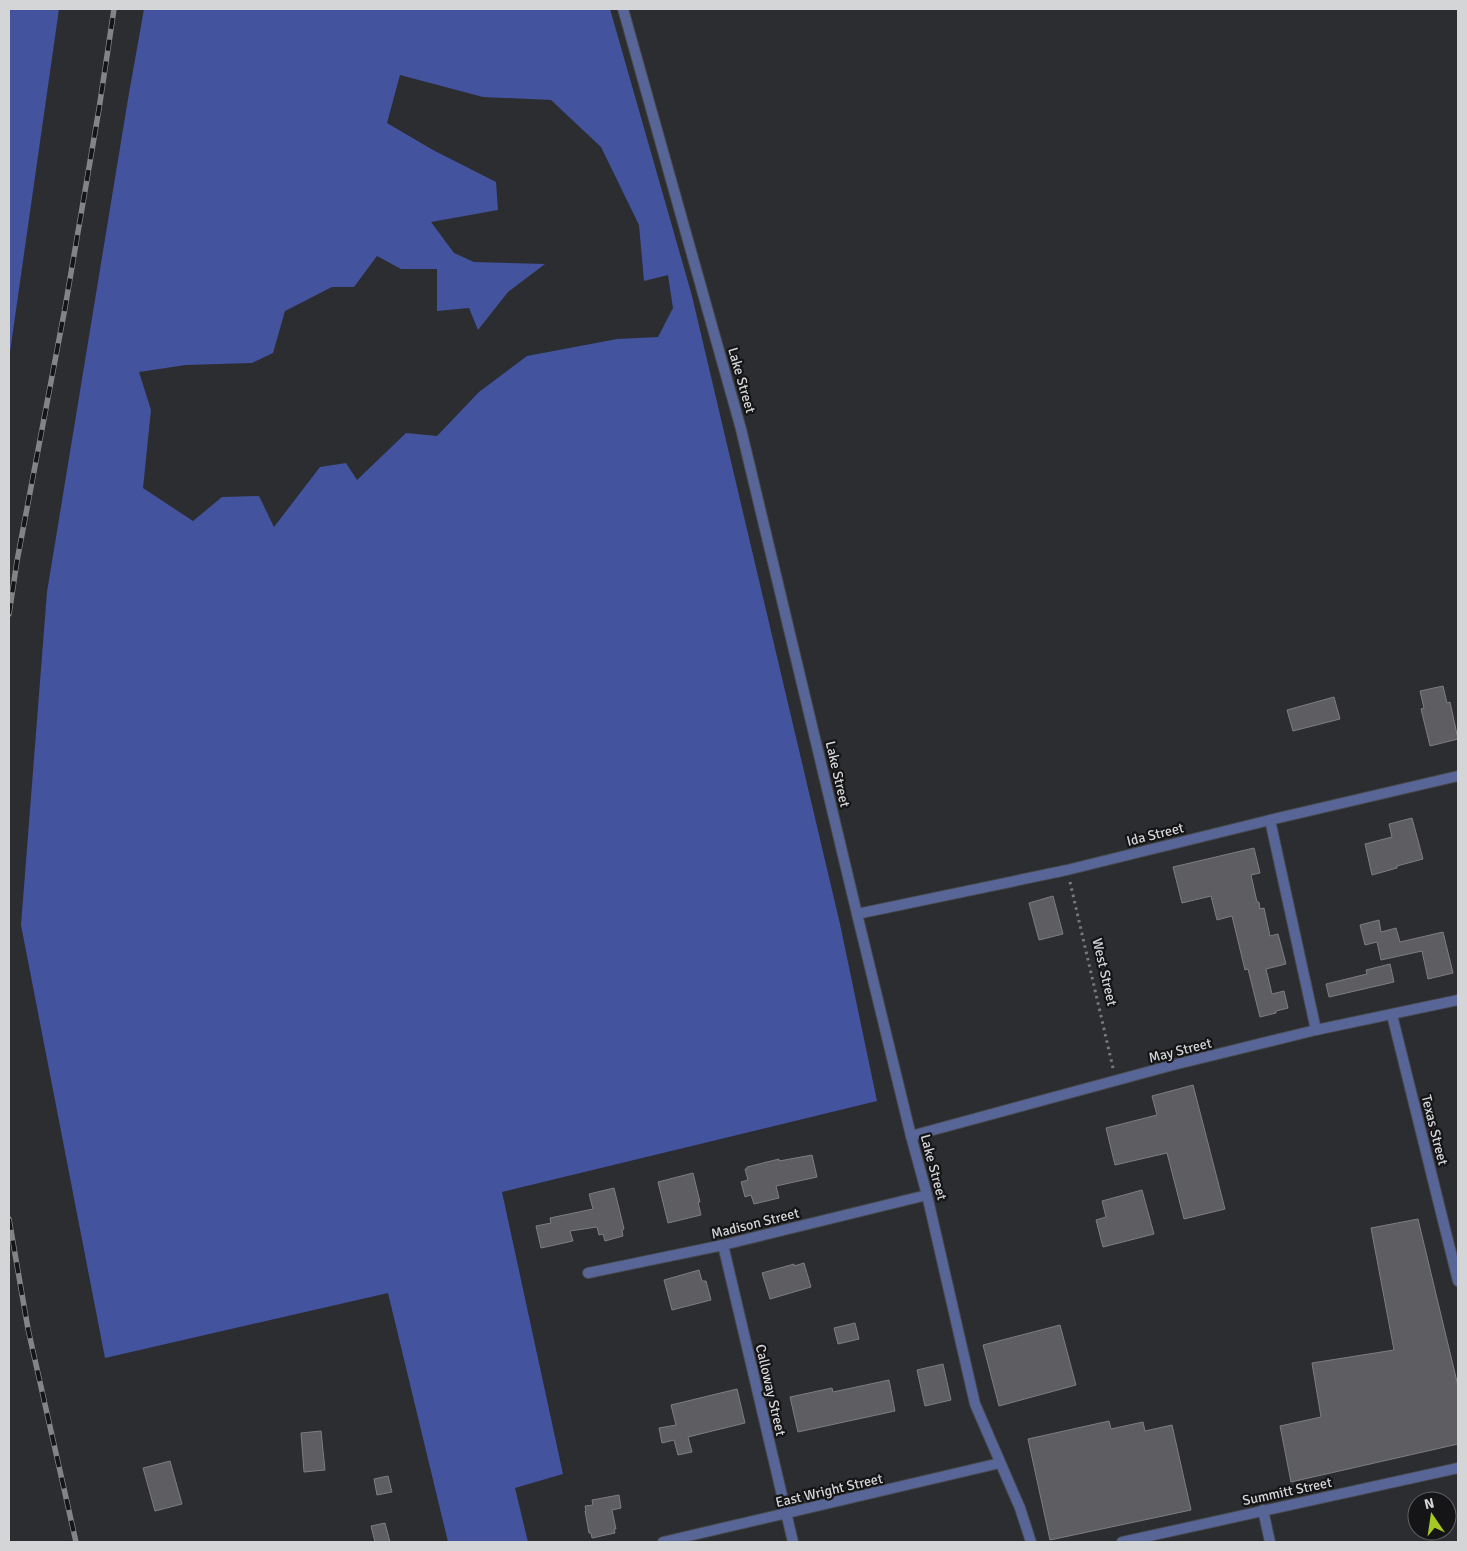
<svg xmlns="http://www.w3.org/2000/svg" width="1467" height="1551" viewBox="0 0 1467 1551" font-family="Signika,sans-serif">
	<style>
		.forest { fill: #43539d; fill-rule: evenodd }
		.building { fill: #5e5e62; stroke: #7d7e81 }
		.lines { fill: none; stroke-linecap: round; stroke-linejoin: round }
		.street-casing { stroke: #47484b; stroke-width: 12 }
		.path { stroke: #78797b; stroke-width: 3; stroke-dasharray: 2.5 4; stroke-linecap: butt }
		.street { stroke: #576597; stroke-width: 10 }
		.rail-casing { stroke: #838486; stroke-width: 5.5 }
		.rail { stroke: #151517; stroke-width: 4; stroke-dasharray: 11; stroke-linecap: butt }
		.labels { text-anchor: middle; stroke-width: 4.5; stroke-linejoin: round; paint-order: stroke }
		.street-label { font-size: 14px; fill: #d4d5d7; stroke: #151517 }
	</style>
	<rect width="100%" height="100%" fill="#2c2d30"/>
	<g class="forest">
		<polygon points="9,9 59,9 9,359"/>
		<path d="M144 9H610L692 296 840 924 877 1101 502 1192 563 1474 515 1488 528 1542H448L388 1293 105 1358 21 925 47 592 128 99ZM400 75 483 97 551 100 601 147 639 225 644 281 668 275 673 308 658 337 617 339 527 356 479 392 437 436 406 433 357 480 346 463 320 467 274 527 259 496 222 497 193 521 143 488 151 410 139 372 186 365 252 363 273 353 285 311 332 287H354L377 256 401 269H437V311L469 308 478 330 508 292 545 264 474 262 454 253 431 222 498 210 496 182 433 150 387 123Z"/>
	</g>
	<g class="building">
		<polygon points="1443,686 1447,703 1450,702 1458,739 1430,746 1421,709 1424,708 1420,691"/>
		<polygon points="1334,697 1340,719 1293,731 1287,710"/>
		<polygon points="1412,818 1423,859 1397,866 1397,868 1372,875 1365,844 1392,837 1389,824"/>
		<polygon points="1254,848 1260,873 1251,875 1257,902 1259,902 1260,909 1264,908 1270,936 1278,934 1286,964 1266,969 1272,994 1284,991 1288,1008 1276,1011 1276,1013 1260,1017 1248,969 1245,970 1232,916 1217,920 1211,896 1182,903 1173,867"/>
		<polygon points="1053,896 1063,934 1039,940 1029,903"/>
		<polygon points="1379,920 1381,932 1396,928 1400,942 1443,932 1453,973 1428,979 1422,951 1381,960 1377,942 1365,945 1360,925"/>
		<polygon points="1390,964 1394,982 1329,997 1326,984 1367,974 1366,970"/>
		<polygon points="1193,1085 1225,1209 1184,1219 1167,1153 1115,1165 1106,1128 1157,1115 1152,1096"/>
		<polygon points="812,1155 817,1177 776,1186 779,1198 754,1204 751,1195 745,1197 741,1182 748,1180 745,1169 747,1169 747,1167 779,1159 779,1161"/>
		<polygon points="693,1173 700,1202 698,1202 701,1215 668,1223 658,1182"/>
		<polygon points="614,1188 624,1229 622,1230 623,1236 605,1241 603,1234 599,1235 597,1227 570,1231 573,1241 541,1248 536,1226 551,1223 550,1218 593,1209 589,1194"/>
		<polygon points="1142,1190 1154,1234 1103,1247 1096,1220 1106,1217 1102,1201"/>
		<polygon points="1418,1219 1458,1386 1458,1444 1291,1482 1280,1426 1321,1417 1312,1363 1394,1350 1371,1228"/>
		<polygon points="804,1263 811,1287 770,1299 762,1273 794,1264 794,1266"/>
		<polygon points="699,1270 702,1281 706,1281 711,1300 672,1310 664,1280"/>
		<polygon points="855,1323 859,1339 838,1344 834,1328"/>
		<polygon points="1060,1325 1076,1385 999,1406 983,1345"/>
		<polygon points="943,1364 951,1400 925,1406 917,1370"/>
		<polygon points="889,1380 895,1411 798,1432 790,1397 832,1388 833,1392"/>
		<polygon points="737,1389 745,1423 688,1437 692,1452 678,1455 674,1440 662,1443 659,1428 676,1425 671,1405"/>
		<polygon points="1109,1421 1111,1429 1143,1422 1145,1431 1172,1425 1191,1510 1050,1540 1028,1439"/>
		<polygon points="321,1431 325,1470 304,1472 301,1433"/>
		<polygon points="170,1461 182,1504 155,1511 143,1468"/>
		<polygon points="388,1476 392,1492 377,1495 374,1479"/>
		<polygon points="619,1495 621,1508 612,1510 616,1529 614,1529 615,1533 592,1538 591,1533 589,1533 585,1511 586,1511 585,1506 593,1505 592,1500"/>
		<polygon points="385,1523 390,1542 375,1542 371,1526"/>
	</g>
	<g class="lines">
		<defs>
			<g id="street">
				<polyline points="623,9 741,429 857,914 911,1136 927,1195 975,1404 1020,1508 1031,1542"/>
				<polyline points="1270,820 1316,1030"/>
				<polyline points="857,914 1067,870 1270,820 1458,776"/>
				<polyline points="1392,1015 1458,1281"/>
				<polyline points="911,1136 1173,1065 1316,1030 1458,1000"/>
				<polyline points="723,1245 793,1542"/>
				<polyline points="588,1273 723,1245 927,1195"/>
				<polyline points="1263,1510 1270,1542"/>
				<polyline points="663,1542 1000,1463"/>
				<polyline points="1122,1542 1458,1468"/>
			</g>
		</defs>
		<use href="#street" class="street-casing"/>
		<polyline class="path" points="1070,882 1113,1068"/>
		<use href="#street" class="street"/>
		<defs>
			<g id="rail">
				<polyline points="9,614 17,561 65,308 99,109 114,9"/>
				<polyline points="9,1219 28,1329 76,1542"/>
			</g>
		</defs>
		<use href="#rail" class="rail-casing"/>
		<use href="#rail" class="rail"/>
	</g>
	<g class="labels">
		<g class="street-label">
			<text transform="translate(742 380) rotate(74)" y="5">Lake Street</text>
			<text transform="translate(838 774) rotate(77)" y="5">Lake Street</text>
			<text transform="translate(1155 834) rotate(-14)" y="5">Ida Street</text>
			<text transform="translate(1105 972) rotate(77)" y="5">West Street</text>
			<text transform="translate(1180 1050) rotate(-14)" y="5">May Street</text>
			<text transform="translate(1435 1130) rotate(76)" y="5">Texas Street</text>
			<text transform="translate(934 1167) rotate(75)" y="5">Lake Street</text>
			<text transform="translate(755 1223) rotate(-14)" y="5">Madison Street</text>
			<text transform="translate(771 1390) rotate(77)" y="5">Calloway Street</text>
			<text transform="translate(829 1490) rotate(-13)" y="5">East Wright Street</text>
			<text transform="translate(1287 1491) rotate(-12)" y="5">Summitt Street</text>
		</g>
	</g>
	<rect width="1467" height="1551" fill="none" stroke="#d4d5d7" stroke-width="20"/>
	<g transform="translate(1432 1516) rotate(347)"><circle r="24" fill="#151517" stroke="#616264"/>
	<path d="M0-4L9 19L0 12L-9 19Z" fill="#a5c823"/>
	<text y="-8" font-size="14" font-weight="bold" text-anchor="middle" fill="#d4d5d7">N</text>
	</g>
</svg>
